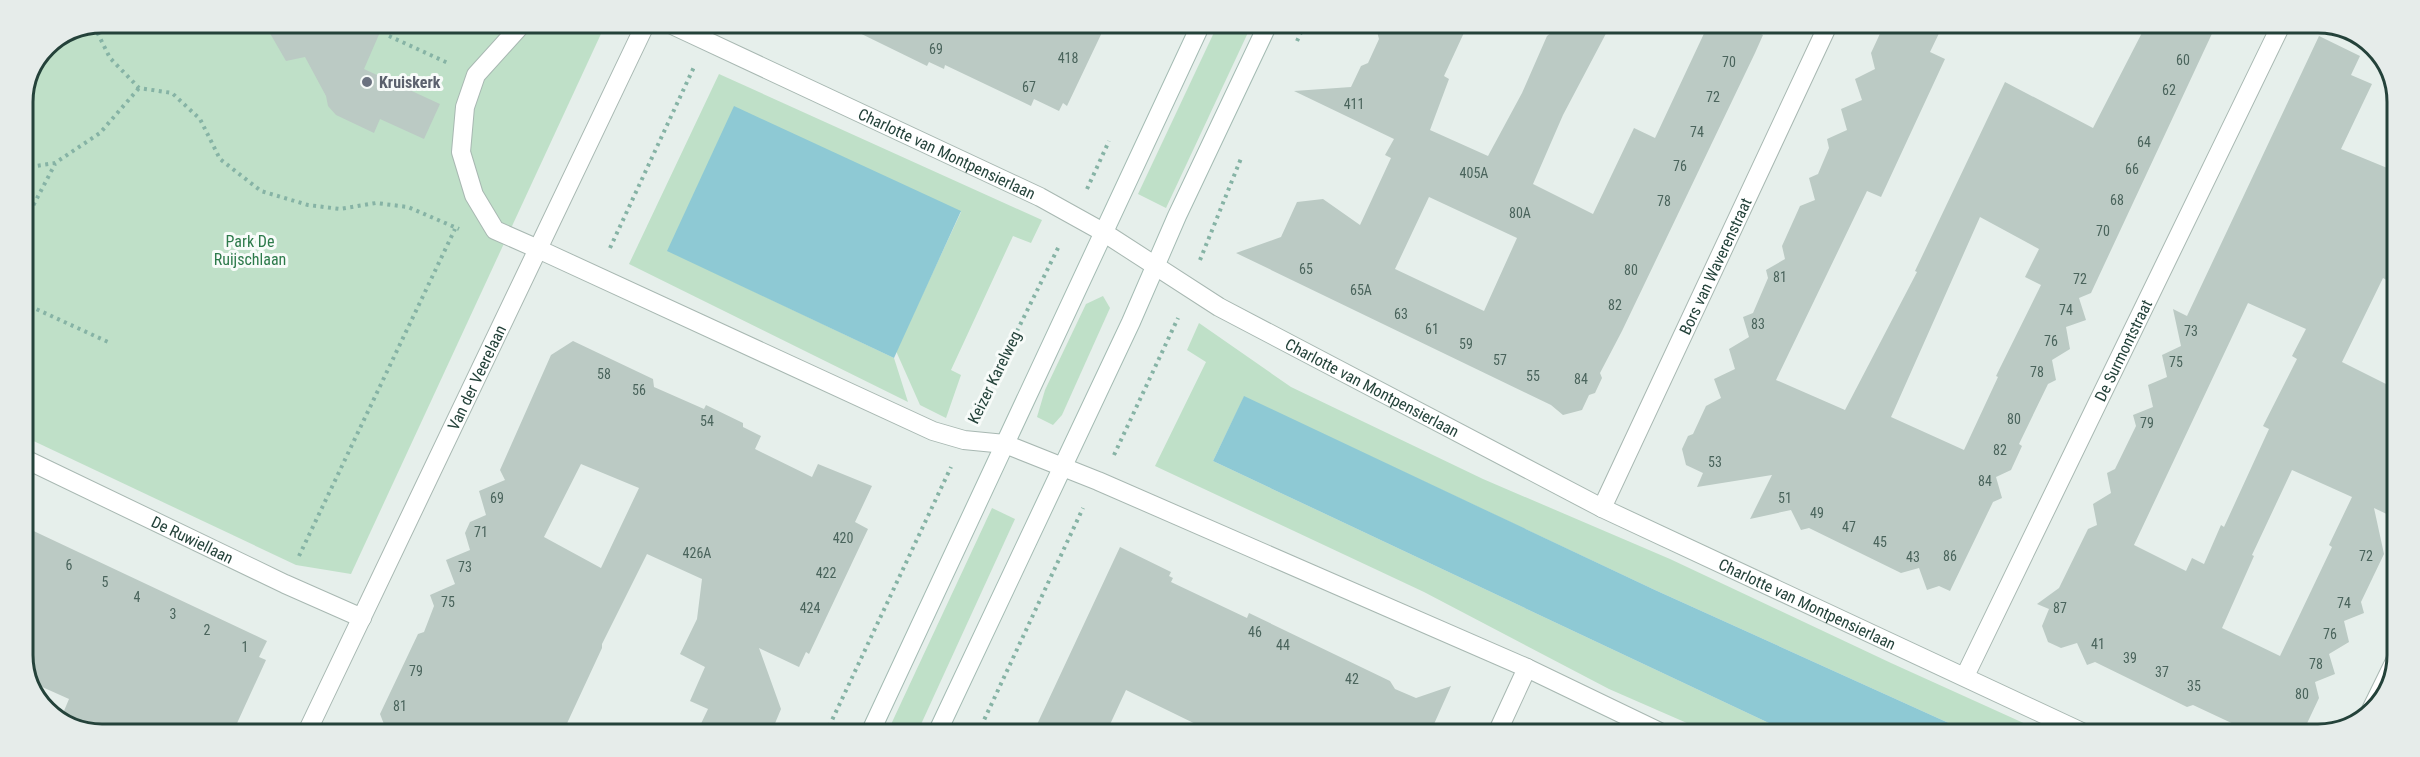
<svg xmlns="http://www.w3.org/2000/svg" width="2420" height="757" viewBox="0 0 2420 757" font-family="'Roboto Condensed',sans-serif">
	<style>
		.green { fill: #bfe0c8 }
		.water { fill: #8ec9d4 }
		.building { fill: #bbcac4; fill-rule: evenodd }
		.lines { fill: none; stroke-linecap: round; stroke-linejoin: round }
		.lane-casing { stroke: #a8b8b2; stroke-width: 20 }
		.street-casing { stroke: #a8b8b2; stroke-width: 20 }
		.secondary-casing { stroke: #a4bbb3; stroke-width: 20 }
		.path { stroke: #86b3a5; stroke-width: 4; stroke-dasharray: 3 4.5; stroke-linecap: butt }
		.lane { stroke: #fff; stroke-width: 18 }
		.street { stroke: #fff; stroke-width: 18 }
		.secondary { stroke: #fff; stroke-width: 18 }
		.worship-dot { fill: #6b7280; stroke: #f7fbf9; stroke-width: 2 }
		.labels { text-anchor: middle; stroke-width: 6; stroke-linejoin: round; paint-order: stroke }
		.number-label { font-size: 14px; fill: #4a645c }
		.worship-label { font-size: 16px; font-weight: bold; fill: #5b616d; stroke: #f7fbf9; text-anchor: start }
		.street-label { font-size: 16px; fill: #24423a; stroke: #f7fbf9 }
		.park-label { font-size: 16px; fill: #2d7a4b; stroke: #f7fbf9 }
		.rim { fill: none; stroke: #24423a; stroke-width: 3 }
	</style>
	<rect width="100%" height="100%" fill="#e6efeb"/>
	<g class="green">
		<polygon points="102,23 606,23 351,574 296,565 23,436 23,102 46,46"/>
		<polygon points="1218,24 1252,24 1166,208 1138,194"/>
		<polygon points="719,74 1042,220 1031,243 1013,236 951,370 961,375 946,418 920,405 896,351 961,212 667,250 894,358 908,402 629,264"/>
		<polygon points="1103,296 1110,308 1062,415 1053,425 1037,417 1045,390 1086,304"/>
		<polygon points="1199,323 1291,387 1483,479 1670,559 1891,663 2048,734 1973,734 1655,590 1244,397 1213,461 1792,734 1712,734 1609,689 1424,592 1155,466 1206,362 1187,350"/>
		<polygon points="992,508 1015,519 917,733 887,733"/>
	</g>
	<g class="water">
		<polygon points="734,106 961,211 894,358 667,251"/>
		<polygon points="1244,396 1655,590 1973,734 1792,734 1213,461"/>
	</g>
	<g class="building">
		<polygon points="264,23 384,23 364,69 440,104 424,139 380,119 374,133 336,115 328,106 326,96 305,57 286,61"/>
		<polygon points="839,23 1015,24 1106,24 1067,106 1063,103 1059,111 1034,99 1031,106 945,65 944,69 929,62 927,66"/>
		<path d="M1375 24H1468L1444 76 1449 79 1430 130 1488 156 1522 93 1547 36 1563 24H1611L1563 115 1533 184 1593 214 1634 128 1655 138 1708 25H1763L1759 33 1763 35 1755 53 1622 331 1600 373 1602 378 1595 393 1589 395 1582 410 1563 415 1551 405 1236 253 1281 237 1297 202 1323 199 1360 225 1391 158 1385 155 1394 139 1294 91 1351 87 1361 66 1368 63 1379 39ZM1429 197 1517 238 1484 311 1395 269Z"/>
		<path d="M1884 25H1943L1930 52 1945 59 1881 197 1867 191 1776 380 1845 410 1917 272 1915 271 2005 82 2093 128 2146 25H2216L2091 293 2079 298 2086 320 2066 327 2070 349 2052 360 2056 380 2048 384 2019 444 2022 446 2011 470 1996 477 2002 498 1993 502 1950 591 1939 586 1927 590 1919 568 1901 573 1809 528 1801 530 1791 510 1750 519 1772 475 1697 487 1703 473 1686 465 1682 449 1688 436 1693 434 1706 406 1721 398 1714 379 1735 369 1729 349 1749 337 1743 317 1753 313 1768 278 1766 270 1785 259 1782 246 1800 206 1815 200 1809 178 1818 174 1829 148 1827 139 1847 130 1841 109 1862 100 1855 79 1875 69 1871 53ZM1980 217 2039 249 2025 277 2041 285 1996 376 1998 377 1964 450 1891 417Z"/>
		<path d="M2319 36 2360 56 2351 75 2372 84 2341 149 2397 172 2396 285 2383 278 2342 362 2396 389 2395 518 2374 508 2384 554 2361 602 2364 613 2344 621 2349 642 2329 654 2335 674 2315 682 2319 698 2302 734H2255L2193 705 2187 707 2095 662 2087 665 2077 643 2061 648 2048 642 2042 626 2049 609 2037 604 2059 588 2088 529 2097 525 2093 504 2111 493 2107 473 2115 469 2136 426 2133 415 2153 407 2148 385 2167 377 2162 355 2181 346 2173 309 2187 316ZM2248 303 2306 329 2292 356 2297 359 2263 426 2269 429 2224 527 2221 525 2204 564 2192 558 2186 571 2134 545ZM2292 470 2352 497 2329 545 2332 547 2280 656 2222 628 2254 556 2252 555Z"/>
		<path d="M573 341 653 379 654 387 704 409 706 405 743 423V427L761 436 755 449 812 477 818 464 872 486 855 522 868 529 809 654 806 652 799 667 759 648 781 709 771 733 697 732 708 709 690 701 705 667 680 654 697 619 702 579 647 554 602 644V648L563 732H387L380 714 418 634 424 632 434 606 430 595 455 584 446 560 470 550 465 533 470 522 486 515 479 491 505 480 500 470 551 355ZM581 464 639 488 601 568 544 537Z"/>
		<polygon points="23,526 267,641 259,657 266,660 233,732 81,732 61,718 69,699 31,682 23,660"/>
		<polygon points="1120,547 1171,572 1169,576 1173,578 1171,582 1247,618 1249,613 1390,681 1395,689 1416,698 1451,686 1430,733 1214,733 1126,690 1106,733 1033,733"/>
	</g>
	<g class="lines">
		<defs>
			<g id="lane">
				<polyline points="523,23 476,75 465,107 461,152 474,195 495,230 538,249"/>
				<path id="s1" d="M307 732 646 23"/>
			</g>
			<g id="street">
				<path id="s2" d="M668 23 1040 197 1103 232 1219 307 1602 508 2086 734"/>
				<polyline points="538,249 933,431 964,440 1005,444 1098,481 1527,668 1664,734"/>
				<path id="s3" d="M23 458 285 584 362 618"/>
				<path id="s4" d="M1602 508 1828 25"/>
				<path id="s5" d="M1965 676 2281 25"/>
				<polyline points="2370,712 2395,661"/>
				<polyline points="1497,733 1527,668"/>
			</g>
			<g id="secondary">
				<polyline points="870,733 1201,24"/>
				<polyline points="937,733 1131,322 1177,216 1268,24"/>
			</g>
		</defs>
		<use href="#lane" class="lane-casing"/>
		<use href="#street" class="street-casing"/>
		<use href="#secondary" class="secondary-casing"/>
		<g class="path">
			<polyline points="94,26 110,58 139,88 172,93 200,119 220,159 261,191 308,205 340,209 376,203 408,207 459,229"/>
			<polyline points="389,36 448,63"/>
			<polyline points="1297,41 1305,24"/>
			<polyline points="23,168 55,163 100,133 139,88"/>
			<polyline points="1087,189 1109,141"/>
			<polyline points="23,225 55,164"/>
			<polyline points="610,248 694,67"/>
			<polyline points="1200,260 1242,156"/>
			<polyline points="23,303 108,342"/>
			<polyline points="977,412 1060,244"/>
			<polyline points="1114,455 1178,318"/>
			<polyline points="299,556 455,229"/>
			<polyline points="826,733 951,467"/>
			<polyline points="978,733 1083,508"/>
		</g>
		<use href="#lane" class="lane"/>
		<use href="#street" class="street"/>
		<use href="#secondary" class="secondary"/>
	</g>
	<circle class="worship-dot" cx="367" cy="82" r="6"/>
	<g class="labels">
		<g class="number-label">
			<text x="936" y="54">69</text>
			<text x="1068" y="63">418</text>
			<text x="2183" y="65">60</text>
			<text x="1729" y="67">70</text>
			<text x="1029" y="92">67</text>
			<text x="2169" y="95">62</text>
			<text x="1713" y="102">72</text>
			<text x="1354" y="109">411</text>
			<text x="1697" y="137">74</text>
			<text x="2144" y="147">64</text>
			<text x="1680" y="171">76</text>
			<text x="2132" y="174">66</text>
			<text x="1474" y="178">405A</text>
			<text x="2117" y="205">68</text>
			<text x="1664" y="206">78</text>
			<text x="1520" y="218">80A</text>
			<text x="2103" y="236">70</text>
			<text x="1306" y="274">65</text>
			<text x="1631" y="275">80</text>
			<text x="1780" y="282">81</text>
			<text x="2080" y="284">72</text>
			<text x="1361" y="295">65A</text>
			<text x="1615" y="310">82</text>
			<text x="2066" y="315">74</text>
			<text x="1401" y="319">63</text>
			<text x="1758" y="329">83</text>
			<text x="1432" y="334">61</text>
			<text x="2191" y="336">73</text>
			<text x="2051" y="346">76</text>
			<text x="1466" y="349">59</text>
			<text x="1500" y="365">57</text>
			<text x="2176" y="367">75</text>
			<text x="2037" y="377">78</text>
			<text x="604" y="379">58</text>
			<text x="1533" y="381">55</text>
			<text x="1581" y="384">84</text>
			<text x="639" y="395">56</text>
			<text x="2014" y="424">80</text>
			<text x="707" y="426">54</text>
			<text x="2147" y="428">79</text>
			<text x="2000" y="455">82</text>
			<text x="1715" y="467">53</text>
			<text x="1985" y="486">84</text>
			<text x="497" y="503">69</text>
			<text x="1785" y="503">51</text>
			<text x="1817" y="518">49</text>
			<text x="1849" y="532">47</text>
			<text x="481" y="537">71</text>
			<text x="843" y="543">420</text>
			<text x="1880" y="547">45</text>
			<text x="697" y="558">426A</text>
			<text x="1950" y="561">86</text>
			<text x="2366" y="561">72</text>
			<text x="1913" y="562">43</text>
			<text x="69" y="570">6</text>
			<text x="465" y="572">73</text>
			<text x="826" y="578">422</text>
			<text x="105" y="587">5</text>
			<text x="137" y="602">4</text>
			<text x="448" y="607">75</text>
			<text x="2344" y="608">74</text>
			<text x="810" y="613">424</text>
			<text x="2060" y="613">87</text>
			<text x="173" y="619">3</text>
			<text x="207" y="635">2</text>
			<text x="1255" y="637">46</text>
			<text x="2330" y="639">76</text>
			<text x="2098" y="649">41</text>
			<text x="1283" y="650">44</text>
			<text x="245" y="652">1</text>
			<text x="2130" y="663">39</text>
			<text x="2316" y="669">78</text>
			<text x="416" y="676">79</text>
			<text x="2162" y="677">37</text>
			<text x="1352" y="684">42</text>
			<text x="2194" y="691">35</text>
			<text x="2302" y="699">80</text>
			<text x="400" y="711">81</text>
		</g>
		<g class="worship-label">
			<text x="379" y="88">Kruiskerk</text>
		</g>
		<g class="street-label">
			<text dy="6" stroke="none"><textPath href="#s2" startOffset="308">Charlotte van Montpensierlaan</textPath></text>
			<text dy="6" stroke="none"><textPath href="#s4" startOffset="267">Bors van Waverenstraat</textPath></text>
			<text dy="6" stroke="none"><textPath href="#s5" startOffset="362">De Surmontstraat</textPath></text>
			<text transform="translate(994 377) rotate(-64)" y="6">Keizer Karelweg</text>
			<text dy="6" stroke="none"><textPath href="#s1" startOffset="393">Van der Veerelaan</textPath></text>
			<text dy="6" stroke="none"><textPath href="#s2" startOffset="794">Charlotte van Montpensierlaan</textPath></text>
			<text dy="6" stroke="none"><textPath href="#s3" startOffset="188">De Ruwiellaan</textPath></text>
			<text dy="6" stroke="none"><textPath href="#s2" startOffset="1280">Charlotte van Montpensierlaan</textPath></text>
		</g>
		<g class="park-label">
			<text x="250" y="247">Park De<tspan x="250" dy="18">Ruijschlaan</tspan></text>
		</g>
	</g>
	<path d="M0 0H2420V757H0ZM102 33H2318A69 69 0 0 1 2387 102V655A69 69 0 0 1 2318 724H102A69 69 0 0 1 33 655V102A69 69 0 0 1 102 33Z" fill="#e6ecea" fill-rule="evenodd"/>
	<path class="rim" d="M102 33H2318A69 69 0 0 1 2387 102V655A69 69 0 0 1 2318 724H102A69 69 0 0 1 33 655V102A69 69 0 0 1 102 33Z"/>
</svg>
